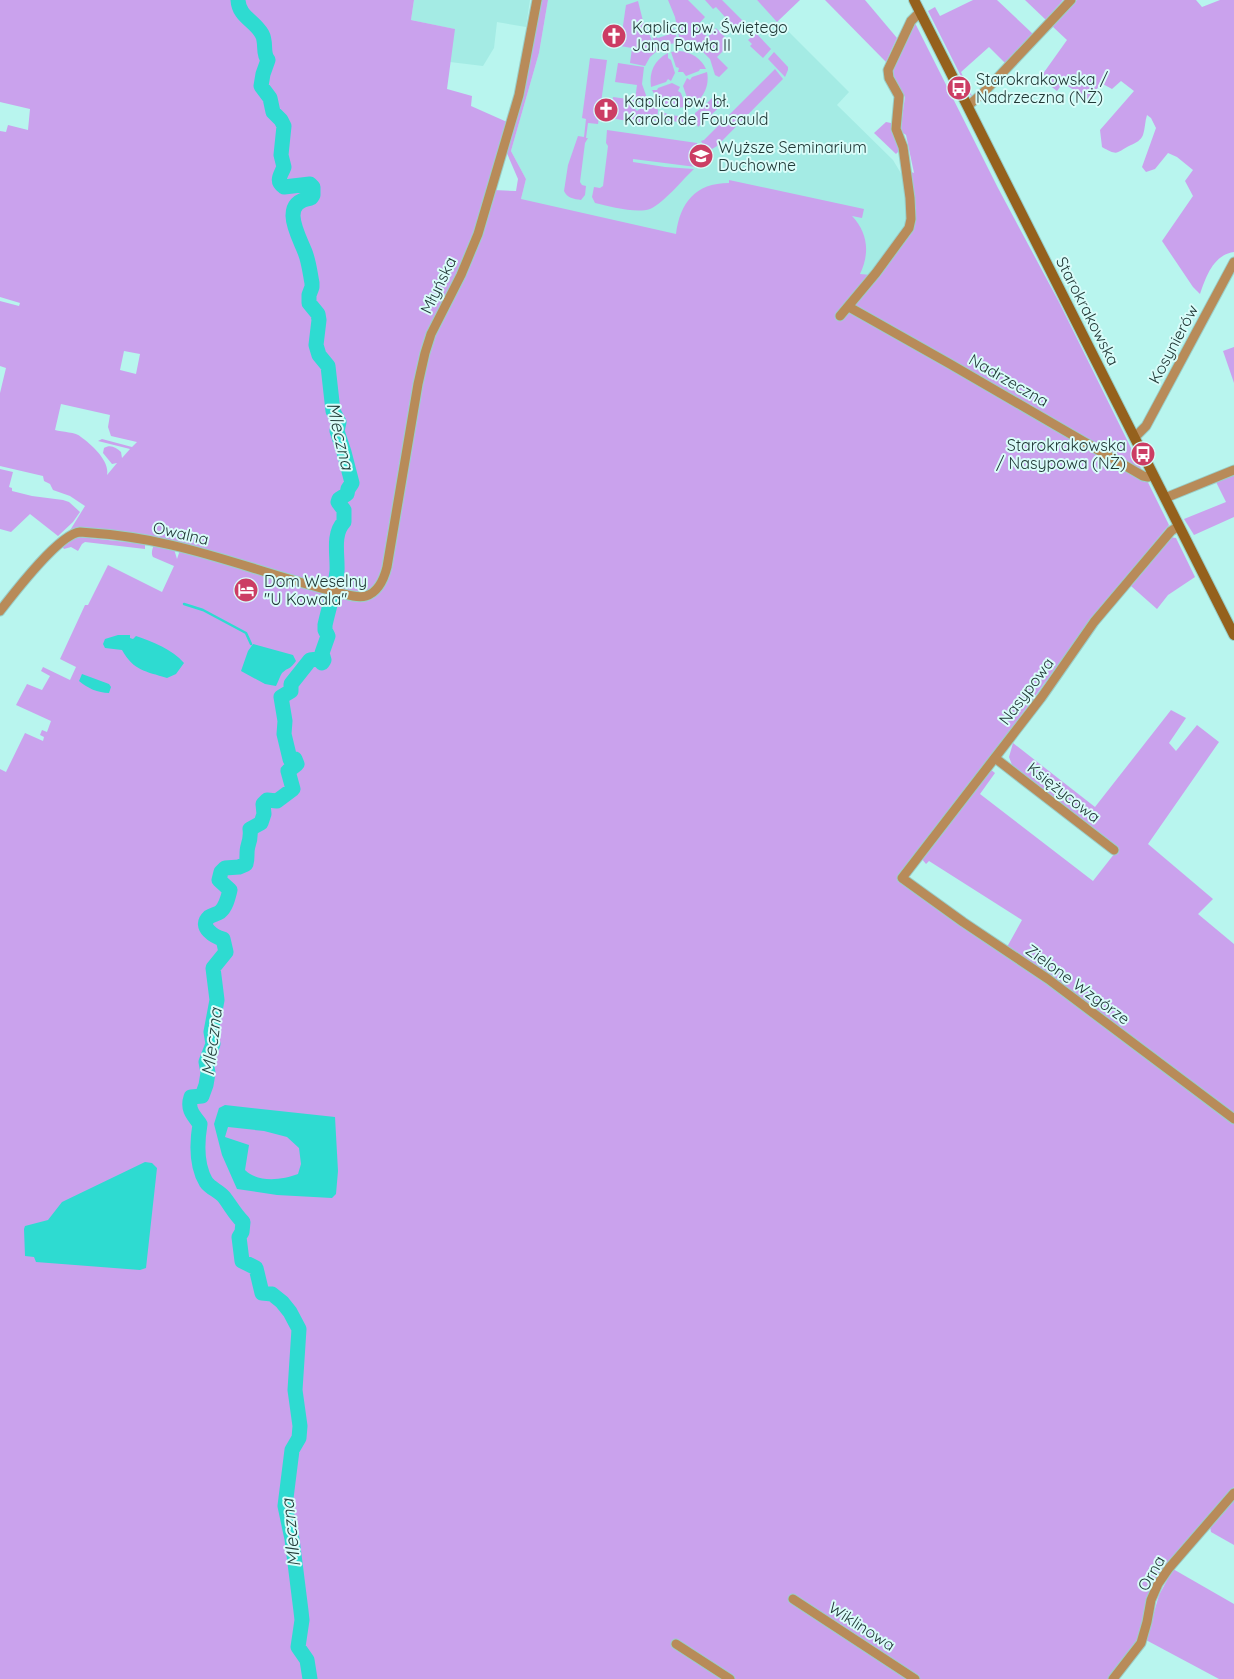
<svg xmlns="http://www.w3.org/2000/svg" width="1234" height="1679" viewBox="0 0 1234 1679" font-family="Quicksand,sans-serif">
	<style>
		.built { fill: #a4ebe4 }
		.green { fill: #caa2ed; fill-rule: evenodd }
		.water { fill: #2edbd1; fill-rule: evenodd }
		.lines { fill: none; stroke-linecap: round; stroke-linejoin: round }
		.stream { stroke: #2edbd1; stroke-width: 2.5 }
		.river { stroke: #2edbd1; stroke-width: 15 }
		.street-casing { stroke: #9acfc9; stroke-width: 11 }
		.secondary-casing { stroke: #9acfc9; stroke-width: 12 }
		.street { stroke: #b88b59; stroke-width: 9 }
		.secondary { stroke: #95611d; stroke-width: 10 }
		.labels { text-anchor: middle; stroke-width: 4; stroke-linejoin: round; paint-order: stroke }
		.poi-label { font-size: 16px; fill: #213937; stroke: #d9fcf9; text-anchor: start }
		.street-label { font-size: 16px; fill: #213937; stroke: #d9fcf9 }
		.water-label { font-size: 18px; font-style: italic; fill: #233e3b; stroke: #d9fcf9 }
	</style>
	<rect width="100%" height="100%" fill="#b8f5ee"/>
	<g class="built">
		<polygon points="414,0 530,0 526,27 497,22 494,48 483,66 450,62 454,29 411,20"/>
		<polygon points="548,0 757,0 849,92 837,105 893,160 905,180 908,223 871,275 834,317 498,196 521,199 526,179 511,151 539,53"/>
	</g>
	<g class="green">
		<path d="M0 0H414L411 20 455 29 447 89 472 96 471 106 507 122 494 190 516 191 518 179 506 151 522 98 541 0H548L539 53 511 151 526 179 521 199 676 234C680 203 695 183 729 183V180L864 209 862 218 852 216C868 233 870 253 860 274L871 275 908 223 909 171 914 173 906 135 900 131 905 97 891 74 915 23 998 188 1059 302 1169 525 1090 621 1006 736 899 876 1007 947 1022 920 929 861 926 864 921 858 990 769 995 773 980 794 1093 881 1118 849 1012 765 1009 757 1013 743 1095 807 1171 710 1186 718 1169 743 1176 751 1197 725 1219 742 1148 844 1213 899 1198 914 1234 944V1487L1166 1566 1146 1613 1137 1644 1110 1679H0V769L6 772 25 733 43 741 44 737 40 735 42 730 47 732 51 721 16 705 27 684 42 690 50 676 41 671 43 667 70 680 76 667 60 659 85 605H88L108 565 162 592 174 566 153 557C151 554 152 549 154 545L174 549 177 559 180 550 148 542 69 532 85 506 70 496 53 490 50 484 44 481 43 476 0 466V393L6 368 0 366V301L19 306 20 303 0 297V131L6 132 8 125 28 130 30 109 0 102ZM124 351 140 354 136 374 120 370ZM61 404 110 415 108 427 111 436 137 442 132 447 102 439 98 441 130 449 122 458 121 452C116 447 110 444 104 448L103 453 112 464 117 463 107 475C110 461 92 445 81 437 76 432 62 432 55 430Z"/>
		<polygon points="668,0 688,0 705,17 697,26 708,37 716,28 731,43 717,57 728,68 719,77 715,75 710,59 699,48 709,37 697,48 680,42 675,17"/>
		<polygon points="705,0 722,0 748,26 739,35 724,20 726,18 716,7 713,9"/>
		<polygon points="757,0 800,0 777,22"/>
		<polygon points="825,0 865,0 897,38 886,62"/>
		<polygon points="973,0 997,0 1033,34 1006,64 989,47 961,72 972,96 982,91 972,98 928,11 935,7 940,16"/>
		<polygon points="1025,0 1063,0 1046,20"/>
		<path d="M1077 0H1196L1202 7 1220 0H1234V252C1213 255 1206 277 1200 294L1193 287 1162 241 1193 196 1185 181 1193 170 1177 157 1168 153 1155 169 1146 172 1142 167 1156 128 1151 118 1147 115C1145 121 1145 129 1143 135 1141 140 1136 143 1131 145 1116 152 1119 157 1102 147L1100 130 1134 91 1121 81 1112 89 1101 83 1089 100 1063 83 1057 91 1040 78 1067 40 1052 26 1069 6Z"/>
		<polygon points="638,1 643,21 657,51 650,57 645,66 630,63 632,48 620,46 626,5"/>
		<polygon points="674,28 678,43 668,44 658,49 653,40 652,35 658,38 670,34"/>
		<polygon points="756,33 771,49 763,58 750,46 752,44 748,40"/>
		<path d="M679 51C691 52 701 58 706 69H700L699 71 686 76 683 72H678L679 68 676 67 671 52Z"/>
		<polygon points="774,52 788,67 788,70 785,77 768,59"/>
		<path d="M668 53V58L671 60 675 73 671 81 668 79 666 82 651 87C649 72 654 60 668 53Z"/>
		<path d="M590 58 607 60 598 124 588 123 586 138H588L585 143 580 182 582 185 586 186 585 195 581 200C574 199 567 198 564 191L568 165 578 136 584 137 586 119 582 118Z"/>
		<polygon points="618,63 644,67 642,84 647,98 634,105 634,108 637,111 640,109 639,104 642,101 648,99 658,110 657,121 647,120 646,124 610,118 613,97 635,100 637,85 615,82"/>
		<polygon points="775,69 783,79 717,146 712,149 704,146 701,141 704,140"/>
		<path d="M707 72C710 86 703 100 690 106L683 86 687 78 690 80 692 77Z"/>
		<path d="M672 83 680 87 678 91 681 93 686 107C671 109 659 104 652 90H657L658 88Z"/>
		<polygon points="718,97 725,102 698,127 695,120 695,113 705,105 712,98"/>
		<polygon points="660,111 670,115 687,117 691,123 659,120"/>
		<polygon points="886,122 891,123 899,151 896,154 874,133"/>
		<path d="M607 130 697 143C701 152 702 158 696 167L633 159V162L665 167 694 169C682 180 664 203 650 209 636 214 609 206 595 203L592 197 594 187 600 188 603 186 608 146 606 143Z"/>
		<polygon points="1234,347 1234,383 1223,351"/>
		<polygon points="0,469 13,472 9,487 12,488 12,491 32,496 63,500 69,502 80,512 73,522 58,536 30,514 11,532 0,529"/>
		<polygon points="1234,473 1234,517 1194,535 1184,519 1226,502 1215,480"/>
		<polygon points="80,537 145,544 145,549 85,542 82,544 78,551 71,547 64,549 62,546 72,539"/>
		<polygon points="1170,537 1176,538 1195,577 1168,595 1157,609 1131,586"/>
		<polygon points="1234,1499 1234,1545 1211,1532 1210,1527"/>
		<polygon points="1173,1569 1234,1604 1234,1679 1219,1679 1146,1640 1159,1595"/>
	</g>
	<g class="water">
		<path d="M118 635H130V638L133 639 136 636C153 642 172 649 184 663L176 674 167 678C145 671 134 671 122 650L105 648 103 644 105 639Z"/>
		<path d="M253 644 293 655 296 661C290 670 288 667 282 673 280 676 278 682 276 686L265 684 241 671 248 651Z"/>
		<path d="M82 674 109 684 111 687 109 693C98 693 87 688 79 681Z"/>
		<path d="M225 1105 335 1117 338 1171 336 1194 332 1198 277 1195 237 1189 222 1155 214 1124 219 1108ZM228 1127 264 1131 287 1137 299 1148 301 1164 298 1174C282 1180 258 1183 245 1170L249 1145 225 1137Z"/>
		<polygon points="145,1162 152,1163 157,1168 146,1268 140,1270 36,1262 34,1257 25,1256 24,1229 25,1226 48,1220 62,1202"/>
	</g>
	<g class="lines">
		<polyline class="stream" points="184,604 203,610 246,633 251,644"/>
		<path class="river" d="M238 0C239 17 254 20 262 34 267 43 262 53 268 60L263 74 261 86 270 98 273 112 281 120 284 126 281 155 284 167C281 175 275 181 284 187L310 184 313 187V195L311 198C279 203 298 234 305 252 309 262 310 273 312 283V287L309 295V303L318 314 319 320 316 345 319 355 328 366 333 411 339 422 337 431 344 452 352 483 348 489 347 494 339 499 338 502 344 510V522C332 534 338 556 337 571 335 589 329 607 325 625V630L328 636 322 653 324 660 322 663 318 659 310 660 291 684V691L281 697 285 721 284 734 290 759H295L297 764 288 771 293 789 277 801 267 800 263 804 264 814 261 823 250 829C251 836 250 840 248 846 246 852 248 858 246 864L239 867 225 868 221 872 219 880 230 890C228 898 226 907 220 912 217 914 212 915 209 917 198 927 215 937 223 939L226 952 213 968 217 1000 211 1032 213 1044 206 1062 208 1073 206 1085 202 1096 191 1097C187 1109 193 1115 200 1124 197 1142 196 1165 206 1182 210 1188 219 1191 224 1197 231 1206 234 1213 243 1222L242 1232 239 1237 242 1261 256 1268 262 1293 272 1294 282 1302 290 1312 299 1329 295 1390 300 1426 299 1438 292 1450 285 1506 292 1539 301 1611 302 1620 298 1647 307 1660 310 1679"/>
		<defs>
			<g id="street">
				<polyline points="968,106 986,90 1071,0"/>
				<polyline points="849,307 950,364 1143,476 1148,477 1153,475"/>
				<polyline points="840,316 876,273 909,228 911,219 910,198 903,147 896,129 899,96 889,78 888,70 911,21 920,12"/>
				<polyline points="1135,437 1146,426 1234,262"/>
				<polyline points="1165,498 1234,470"/>
				<polyline points="1179,526 1171,531 1094,622 1041,698 902,878 963,922 1048,979 1234,1119"/>
				<path d="M0 611C14 593 59 534 80 532 110 534 142 538 171 545 224 557 276 577 329 590 339 592 356 599 366 596 379 592 384 579 387 567L418 384 425 353 431 334 461 275 478 234 519 95 537 0"/>
				<polyline points="995,758 1114,850"/>
				<polyline points="793,1599 915,1679"/>
				<polyline points="676,1644 730,1679"/>
				<polyline points="1113,1679 1141,1643 1147,1622 1151,1600 1158,1584 1169,1568 1234,1493"/>
			</g>
			<polyline id="secondary" points="914,0 1234,635"/>
		</defs>
		<use href="#street" class="street-casing"/>
		<use href="#secondary" class="secondary-casing"/>
		<use href="#street" class="street"/>
		<use href="#secondary" class="secondary"/>
	</g>
	<defs>
		<symbol id="church-disc" viewBox="-11 -11 22 22"><circle r="9.5" fill="#cc3d64" stroke="#d9fcf9"/><path d="M-1.2-6h2.4v3.5h3.3v2.4h-3.3V6h-2.4V-.1h-3.3v-2.4h3.3Z" fill="#fff"/></symbol>
		<symbol id="bus-disc" viewBox="-11 -11 22 22"><circle r="9.5" fill="#cc3d64" stroke="#d9fcf9"/><path d="M-5-6H5V4H4V6H2V4H-2V6H-4V4H-5ZM-3.5-4V0h7V-4ZM-3.5 1.2v1.5H-2V1.2ZM2 1.2v1.5H3.5V1.2Z" fill="#fff"/></symbol>
		<symbol id="university-disc" viewBox="-11 -11 22 22"><circle r="9.5" fill="#cc3d64" stroke="#d9fcf9"/><path d="M0-5L7-2L0 1L-7-2ZM-4 1L0 2.5L4 1V4Q0 6-4 4Z" fill="#fff"/></symbol>
		<symbol id="hotel-disc" viewBox="-11 -11 22 22"><circle r="9.5" fill="#cc3d64" stroke="#d9fcf9"/><path d="M-6-4.5h1.5V1H6V5H4.5V3h-9V5H-6ZM-4 0a1.8 1.8 0 1 1 3.6 0ZM.5 0V-2.5h3Q6-2.5 6 0Z" fill="#fff"/></symbol>
	</defs>
	<g fill-rule="evenodd">
		<use href="#church-disc" x="600" y="22" width="28" height="28"/>
		<use href="#bus-disc" x="945" y="74" width="28" height="28"/>
		<use href="#church-disc" x="592" y="96" width="28" height="28"/>
		<use href="#university-disc" x="687" y="142" width="28" height="28"/>
		<use href="#bus-disc" x="1129" y="440" width="28" height="28"/>
		<use href="#hotel-disc" x="232" y="576" width="28" height="28"/>
	</g>
	<g class="labels">
		<g class="poi-label">
			<text x="632" y="33">Kaplica pw. Świętego<tspan x="632" dy="18">Jana Pawła II</tspan></text>
			<text x="976" y="85">Starokrakowska /<tspan x="976" dy="18">Nadrzeczna (NŻ)</tspan></text>
			<text x="624" y="107">Kaplica pw. bł.<tspan x="624" dy="18">Karola de Foucauld</tspan></text>
			<text x="718" y="153">Wyższe Seminarium<tspan x="718" dy="18">Duchowne</tspan></text>
			<text x="1126" y="451" text-anchor="end">Starokrakowska<tspan x="1126" dy="18">/ Nasypowa (NŻ)</tspan></text>
			<text x="264" y="587">Dom Weselny<tspan x="264" dy="18">"U Kowala"</tspan></text>
		</g>
		<g class="street-label">
			<text transform="translate(438 285) rotate(-64)" y="6">Młyńska</text>
			<text transform="translate(1088 311) rotate(63)" y="6">Starokrakowska</text>
			<text transform="translate(1173 344) rotate(-62)" y="6">Kosynierów</text>
			<text transform="translate(1009 380) rotate(30)" y="6">Nadrzeczna</text>
			<text transform="translate(181 533) rotate(13)" y="6">Owalna</text>
			<text transform="translate(1026 691) rotate(-53)" y="6">Nasypowa</text>
			<text transform="translate(1064 792) rotate(38)" y="6">Księżycowa</text>
			<text transform="translate(1078 984) rotate(36)" y="6">Zielone Wzgórze</text>
			<text transform="translate(1151 1573) rotate(-60)" y="6">Orna</text>
			<text transform="translate(862 1626) rotate(33)" y="6">Wiklinowa</text>
		</g>
		<g class="water-label">
			<text transform="translate(340 436) rotate(77)" y="6">Mleczna</text>
			<text transform="translate(212 1042) rotate(-83)" y="6">Mleczna</text>
			<text transform="translate(291 1533) rotate(-96)" y="6">Mleczna</text>
		</g>
	</g>
</svg>
